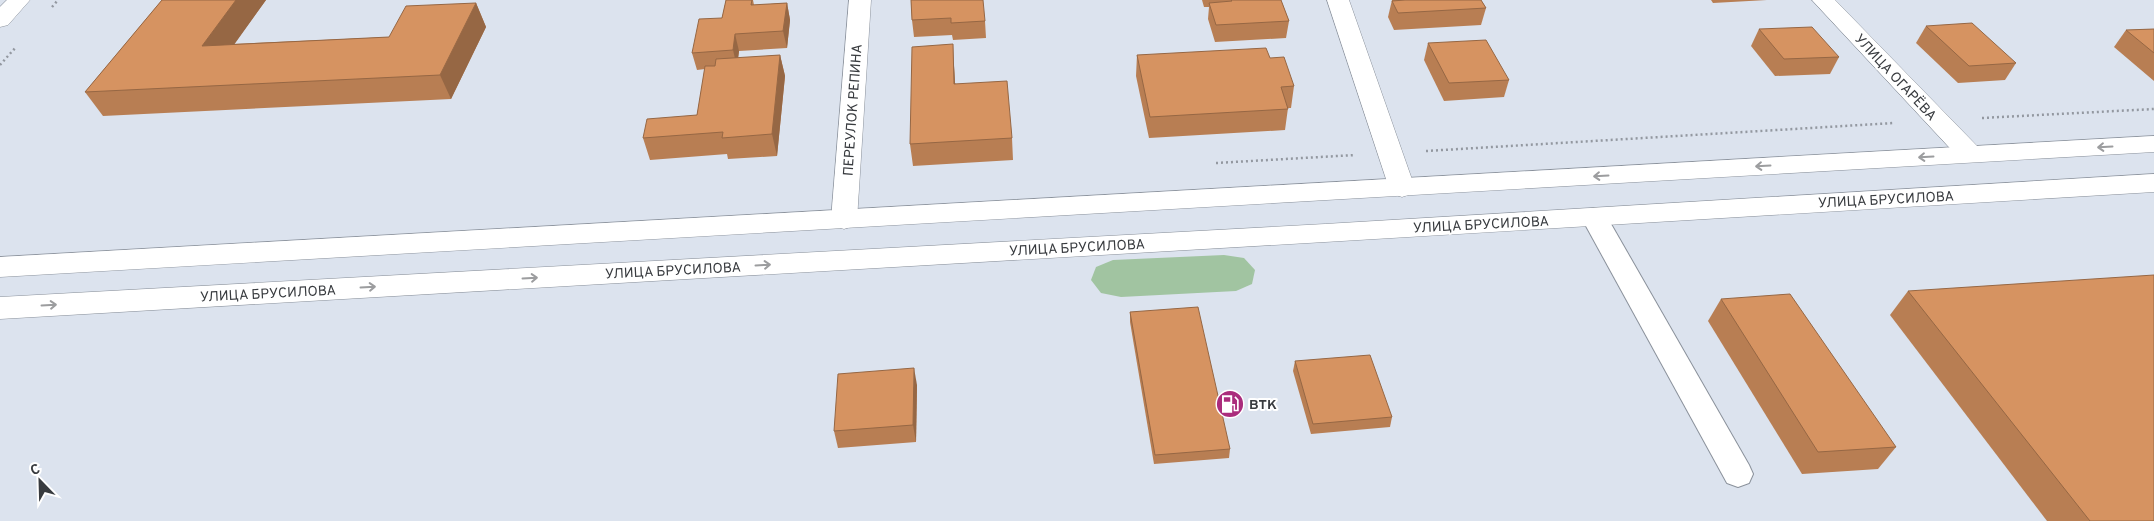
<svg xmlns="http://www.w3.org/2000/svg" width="2154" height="521" viewBox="0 0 2154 521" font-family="Overpass,sans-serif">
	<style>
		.green { fill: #a1c4a1 }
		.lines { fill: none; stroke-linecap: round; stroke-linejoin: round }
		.lane-casing { stroke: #8a919b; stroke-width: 2 }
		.street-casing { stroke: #8a919b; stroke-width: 1 }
		.secondary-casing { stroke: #8a919b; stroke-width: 1 }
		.primary-casing { stroke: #8a919b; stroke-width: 1 }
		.path { stroke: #9398a0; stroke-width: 2.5; stroke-dasharray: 2 3; stroke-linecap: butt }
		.lane { fill: #fff; fill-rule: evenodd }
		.street { fill: #fff; fill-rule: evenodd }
		.secondary { fill: #fff; fill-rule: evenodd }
		.primary { fill: #fff; fill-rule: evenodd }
		.wall { fill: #b87e53 }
		.shaded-wall { fill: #966744 }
		.building { fill: #d69361; stroke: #966744 }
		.oneway { stroke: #9c9d9f }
		.labels { text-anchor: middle; stroke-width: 4; stroke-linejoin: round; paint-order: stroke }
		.street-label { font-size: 14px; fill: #383b3f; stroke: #fff }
		.poi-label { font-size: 14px; font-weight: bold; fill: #383b3f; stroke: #fff; text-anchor: start }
	</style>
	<rect width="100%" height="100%" fill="#dce3ee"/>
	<polygon class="green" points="1224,255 1244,258 1255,270 1252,284 1236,291 1121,297 1101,293 1091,280 1096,267 1113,260"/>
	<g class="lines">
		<defs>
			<polygon id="lane" points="1594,208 1603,211 1607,217 1749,465 1753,474 1749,483 1738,487 1727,483 1581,217 1585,211"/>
			<g id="street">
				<polygon points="849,0 871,0 857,220 853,226 844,229 835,226 831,220"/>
				<polygon points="1327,0 1349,0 1415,188 1411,194 1402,197 1393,194 1389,188"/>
				<polygon points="1812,0 1835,0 1979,148 1983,154 1979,160 1970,162 1961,160"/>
			</g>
			<polygon id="secondary" points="7,0 30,0 8,25 0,27 0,7"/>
			<g id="primary">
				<polygon points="2154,136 2154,152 0,277 0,257"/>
				<polygon points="2154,174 2154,192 1325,242 0,319 0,297 1325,224"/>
			</g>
		</defs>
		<use href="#lane" class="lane-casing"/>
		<use href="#street" class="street-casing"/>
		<use href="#secondary" class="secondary-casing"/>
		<use href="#primary" class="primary-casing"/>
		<g class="path">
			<polyline points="52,7 58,0"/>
			<polyline points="0,65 16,47"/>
			<polyline points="1982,118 2154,109"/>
			<polyline points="1426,151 1894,123"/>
			<polyline points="1216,163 1355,155"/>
		</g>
		<use href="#lane" class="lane"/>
		<use href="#street" class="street"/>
		<use href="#secondary" class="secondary"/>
		<use href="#primary" class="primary"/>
	</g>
	<g class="wall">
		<polygon points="162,0 266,0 234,44 389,37 476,3 486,27 451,99 103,116 85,92"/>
		<polygon points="726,0 753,0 754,5 787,3 790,20 787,48 739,51 738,58 780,55 785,76 777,156 728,159 727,154 650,160 643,138 697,115 705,69 697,70 692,53 722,18"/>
		<polygon points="911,0 985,21 986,38 953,40 952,35 914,37 912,20"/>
		<polygon points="1202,0 1281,0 1289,21 1286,38 1215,42 1208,19 1209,7 1204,7"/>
		<polygon points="1392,0 1481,0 1486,8 1481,25 1394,30 1388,17"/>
		<polygon points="1711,0 1767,0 1713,3"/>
		<polygon points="1926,26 2016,63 2005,80 1958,83 1916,43"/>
		<polygon points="1759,29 1839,57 1830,74 1775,76 1751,46"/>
		<polygon points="2154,29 2154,81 2114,47 2126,30"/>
		<polygon points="1428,43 1509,80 1504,97 1444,101 1424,60"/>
		<polygon points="1137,55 1270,58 1294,86 1291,108 1288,108 1285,130 1149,138 1136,76"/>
		<polygon points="954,66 955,83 1012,138 1013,160 913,166 910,144"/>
		<polygon points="1908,291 2154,521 2047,521 1890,315"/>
		<polygon points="1721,299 1896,447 1878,469 1802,474 1708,321"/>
		<polygon points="1130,312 1230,449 1229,458 1154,464 1130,322"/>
		<polygon points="1295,361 1392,417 1390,427 1311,434 1293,371"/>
		<polygon points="917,385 916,442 838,448 834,431"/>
	</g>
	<g class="shaded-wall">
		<polygon points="236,0 266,0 216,70 202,46"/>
		<polygon points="476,3 486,27 451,99 440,75"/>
		<polygon points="787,3 790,20 787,48 783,31"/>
		<polygon points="735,34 739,51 737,67 733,50"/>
		<polygon points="953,44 954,66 956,105 954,84"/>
		<polygon points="780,55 785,76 777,156 772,134"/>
		<polygon points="914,368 917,385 916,442 913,425"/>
	</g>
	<g class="building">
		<polygon points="162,0 236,0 202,46 389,37 406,6 476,3 440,75 85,92"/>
		<polygon points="726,0 752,0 751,5 787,3 783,31 735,34 733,50 692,53 699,19 722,18"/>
		<polygon points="911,0 983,0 985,21 951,23 951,18 912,20"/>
		<polygon points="1231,0 1281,0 1289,21 1216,25 1209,3 1232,1"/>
		<polygon points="1405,0 1481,0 1486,8 1398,13 1392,1"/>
		<polygon points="1972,23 2016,63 1969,66 1926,26"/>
		<polygon points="1812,27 1839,57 1784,59 1759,29"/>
		<polygon points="2154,29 2154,53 2126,30"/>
		<polygon points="1486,40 1509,80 1449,83 1428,43"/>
		<polygon points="953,44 954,84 1007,81 1012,138 910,144 912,47"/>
		<polygon points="1266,48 1270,58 1284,57 1294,86 1281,87 1288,109 1150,117 1137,55"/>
		<polygon points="780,55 772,134 722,138 723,132 643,138 647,119 697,115 705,66 715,66 716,59"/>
		<polygon points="2154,275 2154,521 2090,521 1908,291"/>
		<polygon points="1790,294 1896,447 1818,452 1721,299"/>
		<polygon points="1198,307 1230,449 1155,455 1130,312"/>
		<polygon points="1370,355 1392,417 1313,424 1295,361"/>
		<polygon points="914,368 913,425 834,431 838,374"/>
	</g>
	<defs><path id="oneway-shaft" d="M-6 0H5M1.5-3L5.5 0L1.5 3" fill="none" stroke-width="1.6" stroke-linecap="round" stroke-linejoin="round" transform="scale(1.25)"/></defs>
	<g class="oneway">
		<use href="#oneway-shaft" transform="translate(2105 147) rotate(177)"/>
		<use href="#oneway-shaft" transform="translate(1926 157) rotate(177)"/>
		<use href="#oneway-shaft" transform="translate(1763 166) rotate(177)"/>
		<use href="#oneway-shaft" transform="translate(1601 176) rotate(177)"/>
		<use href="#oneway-shaft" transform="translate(763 265) rotate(-3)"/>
		<use href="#oneway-shaft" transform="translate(530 278) rotate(-3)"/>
		<use href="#oneway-shaft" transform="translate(368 287) rotate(-3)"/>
		<use href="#oneway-shaft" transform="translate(49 305) rotate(-3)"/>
	</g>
	<defs>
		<symbol id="fuel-disc" viewBox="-11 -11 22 22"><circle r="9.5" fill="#aa2c7c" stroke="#fff"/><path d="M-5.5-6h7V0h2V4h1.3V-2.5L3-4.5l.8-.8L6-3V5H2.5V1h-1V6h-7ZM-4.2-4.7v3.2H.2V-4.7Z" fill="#fff"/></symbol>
	</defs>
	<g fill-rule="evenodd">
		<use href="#fuel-disc" x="1214" y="388" width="32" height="32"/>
	</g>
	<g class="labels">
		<g class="street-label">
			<text transform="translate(1896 77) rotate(47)" y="5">УЛИЦА ОГАРЁВА</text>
			<text transform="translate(852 110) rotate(-86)" y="5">ПЕРЕУЛОК РЕПИНА</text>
			<text transform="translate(1886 199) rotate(-3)" y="5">УЛИЦА БРУСИЛОВА</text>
			<text transform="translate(1481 224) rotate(-3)" y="5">УЛИЦА БРУСИЛОВА</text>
			<text transform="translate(1077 247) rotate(-3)" y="5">УЛИЦА БРУСИЛОВА</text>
			<text transform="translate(673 270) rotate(-3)" y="5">УЛИЦА БРУСИЛОВА</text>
			<text transform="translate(268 293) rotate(-3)" y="5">УЛИЦА БРУСИЛОВА</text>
		</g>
		<g class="poi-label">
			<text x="1249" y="409">ВТК</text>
		</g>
	</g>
	<g transform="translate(40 481) rotate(337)" stroke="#ffffff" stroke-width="4" paint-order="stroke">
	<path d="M0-4L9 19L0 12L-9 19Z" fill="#383b3f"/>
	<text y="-8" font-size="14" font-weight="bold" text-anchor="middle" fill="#383b3f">С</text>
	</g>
</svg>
